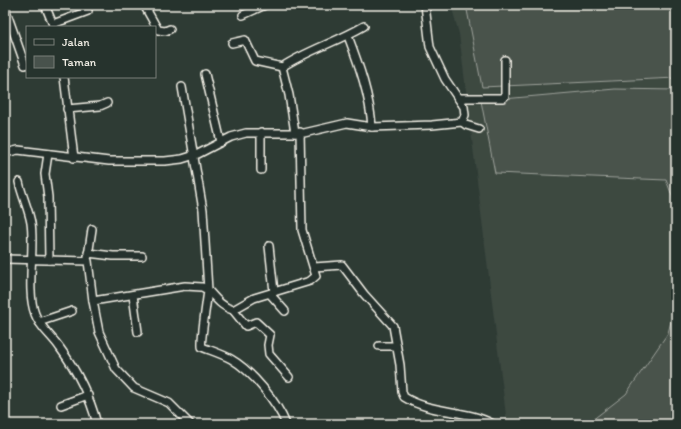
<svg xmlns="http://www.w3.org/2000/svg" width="681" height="429" viewBox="0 0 681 429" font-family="Itim,sans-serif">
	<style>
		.built { fill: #3c4841 }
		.green { fill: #48524c; stroke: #9ea29a }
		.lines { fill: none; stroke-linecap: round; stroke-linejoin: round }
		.minor-casing { stroke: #f4f1e8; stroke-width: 10 }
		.minor { stroke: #26332d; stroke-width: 7 }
	</style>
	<rect width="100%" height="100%" fill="#2e3b34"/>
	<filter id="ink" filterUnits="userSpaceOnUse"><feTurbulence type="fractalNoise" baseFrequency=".025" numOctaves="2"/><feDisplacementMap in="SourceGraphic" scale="8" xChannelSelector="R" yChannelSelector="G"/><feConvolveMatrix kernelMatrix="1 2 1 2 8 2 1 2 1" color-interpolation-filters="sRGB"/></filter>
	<g filter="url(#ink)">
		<polygon class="built" points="451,5 676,5 676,424 507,424 459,34"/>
		<g class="green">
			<polygon points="466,5 676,5 676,78 482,87"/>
			<polygon points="615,89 676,90 676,206 666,180 495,173 481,101"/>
			<polygon points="676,302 676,424 587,424 626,394 668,333"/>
		</g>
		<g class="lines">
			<defs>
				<g id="minor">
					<polyline points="45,5 54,27"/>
					<polyline points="144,5 158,30 165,31 170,29"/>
					<polyline points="5,8 25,65"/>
					<polyline points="243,15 265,5"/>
					<polyline points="53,24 88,11"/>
					<path d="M348 36C359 65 370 96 372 127"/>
					<path d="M232 43 245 40 255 61 282 67C308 50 337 42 364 26"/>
					<polyline points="282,67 289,95 295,133"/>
					<polyline points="205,74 221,142"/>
					<polyline points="64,77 74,158"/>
					<polyline points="460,98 503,98 505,96 505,60"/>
					<polyline points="67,109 100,106 107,103"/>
					<polyline points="462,122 466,125 479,129"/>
					<polyline points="261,132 261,170"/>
					<polyline points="5,153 18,150 109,161 165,161 182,159 198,154 231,137 246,133 304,133 347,123 372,127 432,125 462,122 465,115 464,107 445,79 430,47 425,5"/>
					<polyline points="48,154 45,174 48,197 49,260"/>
					<path d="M19 182C22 196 29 210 31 223 35 249 26 291 35 314 40 328 52 336 60 348 77 371 90 397 97 424"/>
					<polyline points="269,246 274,292"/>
					<polyline points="88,253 113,256 142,256"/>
					<polyline points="88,256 92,229"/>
					<polyline points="5,259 88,261 93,301 185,286 202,287 208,290 203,210 182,87"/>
					<path d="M314 267 342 265 364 294 393 326 400 365 402 392 404 397C431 414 466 409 493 424"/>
					<path d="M208 290C215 298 222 307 233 310L254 298 310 281 316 276 302 230 300 132"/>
					<path d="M208 290C207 300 200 343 202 347 212 351 222 354 231 359 252 371 277 402 286 424"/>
					<polyline points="270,294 285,311"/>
					<polyline points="133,295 138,332"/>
					<polyline points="93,301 99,332 116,369 134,388 169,403 190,424"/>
					<polyline points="233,310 246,326 256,322 270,335 268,345 269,354 289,377"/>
					<polyline points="39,322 72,311"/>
					<polyline points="379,346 396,346"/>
					<polyline points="61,405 88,395"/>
				</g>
			</defs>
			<use href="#minor" class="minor-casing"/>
			<use href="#minor" class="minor"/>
		</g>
	</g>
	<rect width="681" height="429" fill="none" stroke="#26332d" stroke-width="20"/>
	<rect x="10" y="10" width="661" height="409" fill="none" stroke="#f4f1e8" stroke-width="1.5" filter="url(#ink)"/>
	<rect x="26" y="26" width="130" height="52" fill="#26332d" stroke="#787f78"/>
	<rect x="34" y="39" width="20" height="6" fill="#26332d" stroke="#787f78"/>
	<text x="62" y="46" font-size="12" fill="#f4f1e8">Jalan</text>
	<rect x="34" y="56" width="20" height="12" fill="#48524c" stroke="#787f78"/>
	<text x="62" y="66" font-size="12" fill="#f4f1e8">Taman</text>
</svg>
